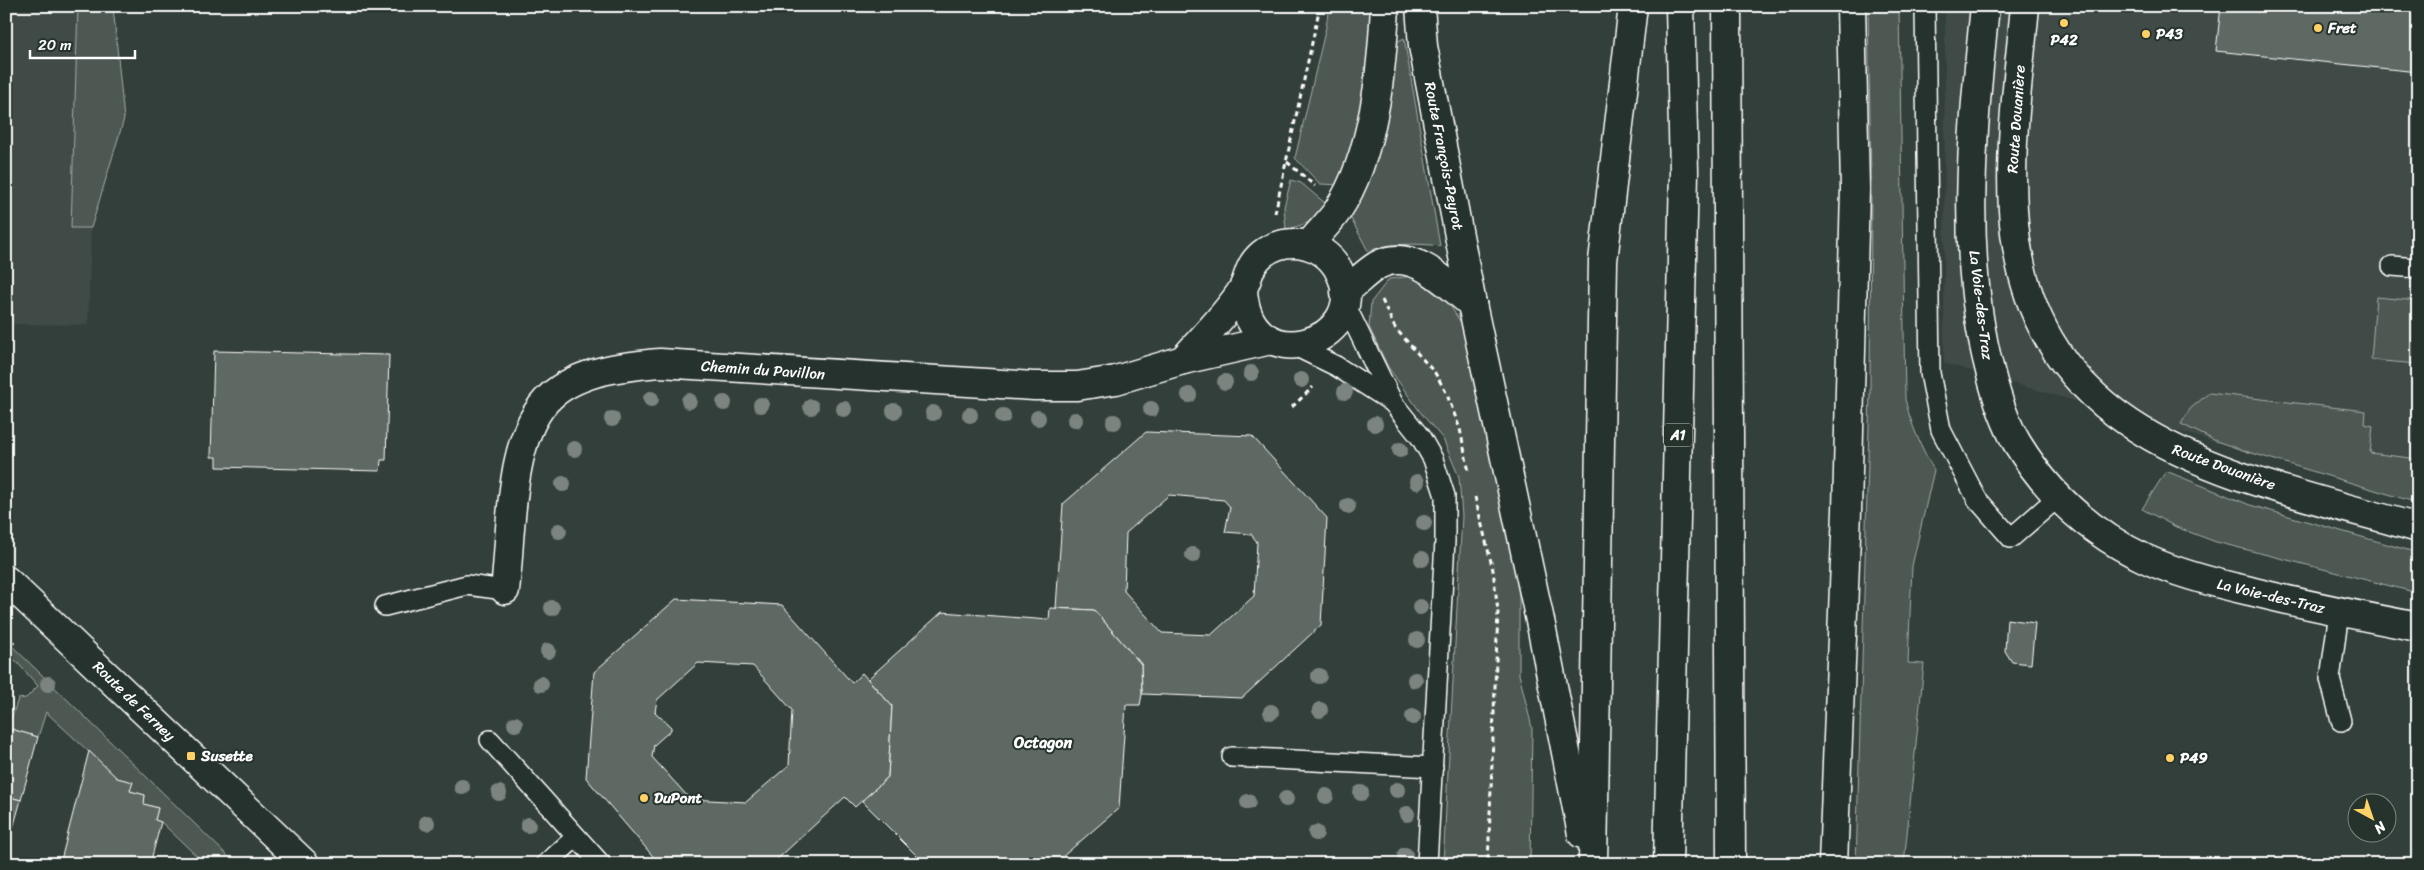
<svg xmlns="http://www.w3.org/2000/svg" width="2424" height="870" viewBox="0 0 2424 870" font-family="Sriracha,sans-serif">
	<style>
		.built { fill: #404c47 }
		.green { fill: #4d5853; stroke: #a6aca9 }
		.building { fill: #5f6964; stroke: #fff; fill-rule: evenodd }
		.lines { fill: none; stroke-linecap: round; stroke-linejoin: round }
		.lane-casing { stroke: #fff; stroke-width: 22 }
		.street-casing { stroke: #fff; stroke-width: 31 }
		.secondary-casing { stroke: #fff; stroke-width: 31 }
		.primary-casing { stroke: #fff; stroke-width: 31 }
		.highway-casing { stroke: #fff; stroke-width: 31 }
		.path { stroke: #fff; stroke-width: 3; stroke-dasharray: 5 4; stroke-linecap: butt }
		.lane { stroke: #26332d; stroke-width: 19 }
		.street { stroke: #26332d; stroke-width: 28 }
		.secondary { stroke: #26332d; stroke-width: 28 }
		.primary { stroke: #26332d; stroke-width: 28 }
		.highway { stroke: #26332d; stroke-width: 28 }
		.tree { fill: #7c8480 }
		.poi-dot { fill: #ffd166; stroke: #26332d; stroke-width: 2 }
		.labels { text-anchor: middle; stroke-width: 4; stroke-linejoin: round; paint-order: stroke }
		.shield { fill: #26332d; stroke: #bec2c0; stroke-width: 1 }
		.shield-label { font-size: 14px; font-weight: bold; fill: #fff }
		.poi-label { font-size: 15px; font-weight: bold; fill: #fff; stroke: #26332d; text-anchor: start }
		.street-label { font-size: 15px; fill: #fff; stroke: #26332d }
		.neighbourhood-label { font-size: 16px; font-weight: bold; fill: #fff; stroke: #26332d }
	</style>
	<rect width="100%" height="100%" fill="#333f3a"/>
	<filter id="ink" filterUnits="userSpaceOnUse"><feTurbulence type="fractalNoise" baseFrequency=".02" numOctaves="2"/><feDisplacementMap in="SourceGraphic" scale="10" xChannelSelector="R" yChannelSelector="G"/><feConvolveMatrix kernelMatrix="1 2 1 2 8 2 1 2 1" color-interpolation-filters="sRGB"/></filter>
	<g filter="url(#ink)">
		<g class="built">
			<polygon points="6,6 78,6 71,227 91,228 88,325 6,324"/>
			<polygon points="1945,6 2418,6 2418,501 1944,363"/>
		</g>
		<g class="green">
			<polygon points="78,6 113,6 124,119 91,228 71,228"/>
			<polygon points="1329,6 1373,6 1362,125 1340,185 1320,184 1295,158 1326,27"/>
			<path d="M1868 6H1899L1905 399C1911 425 1921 447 1934 470L1912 566 1908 663 1924 664 1904 864H1856L1870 393 1871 177Z"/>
			<path d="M1404 38 1440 246C1416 243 1391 243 1368 251L1348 213 1393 44Z"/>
			<polygon points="1291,180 1301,183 1325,203 1326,209 1307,223 1286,230 1284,207"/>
			<polygon points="1412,276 1449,304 1474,343 1519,590 1519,674 1532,728 1530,864 1443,864 1462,516 1459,477 1443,439 1421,413 1388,367 1369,327 1371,302 1389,279"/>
			<polygon points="2376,297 2418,301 2418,364 2371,360"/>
			<polygon points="2209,393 2366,411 2365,424 2373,426 2370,453 2418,459 2418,503 2245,451 2216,441 2181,424 2190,409"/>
			<polygon points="2166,471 2250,505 2418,553 2418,593 2216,542 2176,527 2142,509"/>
			<polygon points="6,640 236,864 205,864 161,822 155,820 158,808 144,804 145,795 130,791 132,782 117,778 46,712 38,737 8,728 18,699 26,698 38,686 16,661 6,655"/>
		</g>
		<g class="building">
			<polygon points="2221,6 2418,6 2418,72 2216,51"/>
			<polygon points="214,351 389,355 386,460 381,460 380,471 217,467 217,457 211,457"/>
			<path d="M1146 432 1252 436 1327 518 1321 625 1242 698 1142 694 1141 664 1094 610 1056 608 1063 504ZM1169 495 1224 500 1230 507 1225 532 1251 534 1257 542 1254 596 1211 635 1162 633 1124 591 1126 533Z"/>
			<path d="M676 599 782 605 852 683 862 673 892 706 888 777 855 807 845 797 772 864 657 861 586 778 594 672ZM698 663 753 666 792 710 789 765 746 802 690 799 652 757 654 745 671 730V727L655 712 657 700Z"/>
			<polygon points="1050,608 1094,610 1141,664 1142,694 1140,705 1126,705 1119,808 1054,864 925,864 862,801 888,777 892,706 868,679 942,612 1049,620"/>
			<polygon points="2007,619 2035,623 2031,664 2012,662 2005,651"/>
			<polygon points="8,728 38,737 21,800 6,796 6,736"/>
			<polygon points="89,751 117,778 133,782 130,791 145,795 144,804 158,808 155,820 161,822 150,864 60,864"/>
			<polygon points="6,796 21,800 6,853"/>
		</g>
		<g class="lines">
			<defs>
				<g id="lane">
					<polyline points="1925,6 1930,373 1941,430 1954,455 1977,499 2011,538 2058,497"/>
					<polyline points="2392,266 2418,268"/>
					<polyline points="1345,304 1393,403 1421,438 1433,459 1445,496 1445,541 1427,864"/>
					<polyline points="1295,346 1336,366 1392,402"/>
					<polyline points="385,606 467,585 505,590"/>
					<polyline points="2339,612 2330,679 2341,721"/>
					<polyline points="490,740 601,864"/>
					<polyline points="1232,757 1433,767"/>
					<polyline points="546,864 576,837"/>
				</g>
				<g id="street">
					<path d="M1183 360C1202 338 1226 315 1242 290 1250 277 1247 267 1262 254 1289 233 1328 244 1341 275 1372 343 1247 383 1243 289"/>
					<path d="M505 590C512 534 507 434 552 395 581 370 625 366 660 363L1034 386H1077L1116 380 1183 360 1271 340"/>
				</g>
				<g id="secondary">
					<path d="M1985 6C1973 126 1959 253 1990 371 1996 395 2004 421 2017 443 2048 494 2092 534 2146 559 2179 574 2214 583 2250 591 2305 605 2361 616 2418 627"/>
					<path d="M2025 6C2019 73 2009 142 2013 210 2027 444 2234 475 2418 528"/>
					<polyline points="6,580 305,864"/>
				</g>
				<g id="primary">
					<polyline points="1420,6 1423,46 1472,304"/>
					<path d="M1309 245C1318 233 1330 222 1338 210 1374 155 1382 70 1385 6"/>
					<path d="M1345 292C1356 283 1366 272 1378 265 1413 246 1448 285 1472 304"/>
					<polyline points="1833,864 1847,511 1855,189 1851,6"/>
				</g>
				<g id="highway">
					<polyline points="1727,6 1731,864"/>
					<polyline points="1472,304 1542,630 1582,834"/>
					<polyline points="1593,864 1603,261 1633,6"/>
					<polyline points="1668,864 1684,172 1680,6"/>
				</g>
			</defs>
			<use href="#lane" class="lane-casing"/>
			<use href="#street" class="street-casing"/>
			<use href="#secondary" class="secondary-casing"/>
			<use href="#primary" class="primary-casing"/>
			<use href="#highway" class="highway-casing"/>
			<g class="path">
				<polyline points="1287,162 1315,186"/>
				<polyline points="1275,213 1320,6"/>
				<polyline points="1382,300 1395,328 1435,373 1446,392 1460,429 1469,472"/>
				<polyline points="1292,407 1313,387"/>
				<polyline points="1475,497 1493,570 1498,611 1488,864"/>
				<polyline points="6,651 14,641"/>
			</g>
			<use href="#lane" class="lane"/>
			<use href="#street" class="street"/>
			<use href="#secondary" class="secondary"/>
			<use href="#primary" class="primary"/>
			<use href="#highway" class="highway"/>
		</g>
		<g class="tree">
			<circle cx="1251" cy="373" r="8"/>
			<circle cx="1301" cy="380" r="8"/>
			<circle cx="1225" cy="382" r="8"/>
			<circle cx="1345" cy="392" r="8"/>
			<circle cx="1189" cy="395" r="8"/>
			<circle cx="651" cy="399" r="8"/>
			<circle cx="689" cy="401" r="8"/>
			<circle cx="724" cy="403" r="8"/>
			<circle cx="761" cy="405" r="8"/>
			<circle cx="811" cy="407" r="8"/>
			<circle cx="844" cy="409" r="8"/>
			<circle cx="1151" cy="409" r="8"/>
			<circle cx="894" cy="411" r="8"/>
			<circle cx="933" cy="413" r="8"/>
			<circle cx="970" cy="415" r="8"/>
			<circle cx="1003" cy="416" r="8"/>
			<circle cx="1038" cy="418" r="8"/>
			<circle cx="612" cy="419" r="8"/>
			<circle cx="1075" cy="420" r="8"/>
			<circle cx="1114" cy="422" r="8"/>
			<circle cx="1375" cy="424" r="8"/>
			<circle cx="574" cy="449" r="8"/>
			<circle cx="1400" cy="450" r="8"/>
			<circle cx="1417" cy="482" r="8"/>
			<circle cx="563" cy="484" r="8"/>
			<circle cx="1348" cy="506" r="8"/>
			<circle cx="1424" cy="523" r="8"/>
			<circle cx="559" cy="531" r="8"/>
			<circle cx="1193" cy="555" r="8"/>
			<circle cx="1422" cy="559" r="8"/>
			<circle cx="1420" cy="607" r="8"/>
			<circle cx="552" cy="608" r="8"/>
			<circle cx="1417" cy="640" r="8"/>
			<circle cx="548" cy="651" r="8"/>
			<circle cx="1319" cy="676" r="8"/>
			<circle cx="1415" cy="680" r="8"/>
			<circle cx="48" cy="684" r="8"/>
			<circle cx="541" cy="684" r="8"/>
			<circle cx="1320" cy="710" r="8"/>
			<circle cx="1271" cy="712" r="8"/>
			<circle cx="1413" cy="717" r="8"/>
			<circle cx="515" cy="724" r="8"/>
			<circle cx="462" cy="787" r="8"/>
			<circle cx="1397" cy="790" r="8"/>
			<circle cx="499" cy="793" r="8"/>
			<circle cx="1361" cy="793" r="8"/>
			<circle cx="1326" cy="796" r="8"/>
			<circle cx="1286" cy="799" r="8"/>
			<circle cx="1248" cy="802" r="8"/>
			<circle cx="1407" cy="814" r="8"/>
			<circle cx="427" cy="823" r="8"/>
			<circle cx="528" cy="825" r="8"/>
			<circle cx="1316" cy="833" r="8"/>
			<circle cx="1405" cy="855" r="8"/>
		</g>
	</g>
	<g class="poi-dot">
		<circle cx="2064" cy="23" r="5"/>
		<circle cx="2318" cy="28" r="5"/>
		<circle cx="2146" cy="34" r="5"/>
		<rect x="186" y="751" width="10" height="10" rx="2.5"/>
		<circle cx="2170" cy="758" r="5"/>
		<circle cx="644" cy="798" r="5"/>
	</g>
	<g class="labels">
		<rect class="shield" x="1664" y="423.5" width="28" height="23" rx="4"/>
		<g class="shield-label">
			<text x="1678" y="440">A1</text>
		</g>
		<g class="poi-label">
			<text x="2328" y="33">Fret</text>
			<text x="2156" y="39">P43</text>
			<text x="2064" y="45" text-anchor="middle">P42</text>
			<text x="201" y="761">Susette</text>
			<text x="2180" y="763">P49</text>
			<text x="654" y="803">DuPont</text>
		</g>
		<g class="street-label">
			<text transform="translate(2016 119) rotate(-86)" y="5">Route Douanière</text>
			<text transform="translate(1444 156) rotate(79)" y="5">Route François-Peyrot</text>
			<text transform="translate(1981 305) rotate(83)" y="5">La Voie-des-Traz</text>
			<text transform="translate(763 370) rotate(4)" y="5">Chemin du Pavillon</text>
			<text transform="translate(2224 467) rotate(20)" y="5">Route Douanière</text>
			<text transform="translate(2271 596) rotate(13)" y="5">La Voie-des-Traz</text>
			<text transform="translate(134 701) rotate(44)" y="5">Route de Ferney</text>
		</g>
		<g class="neighbourhood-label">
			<text x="1043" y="748">Octagon</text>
		</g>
	</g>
	<rect width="2424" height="870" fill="none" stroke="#26332d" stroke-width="25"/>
	<rect x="12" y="12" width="2399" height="845" fill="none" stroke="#fff" stroke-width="2" filter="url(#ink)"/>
	<g transform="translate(2372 818) rotate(140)"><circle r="24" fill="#26332d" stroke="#7d8581"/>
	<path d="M0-4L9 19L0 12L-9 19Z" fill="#ffd166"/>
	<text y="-8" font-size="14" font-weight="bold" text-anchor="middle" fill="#ffffff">N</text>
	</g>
	<path d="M30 50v8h105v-8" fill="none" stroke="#ffffff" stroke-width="2.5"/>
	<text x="38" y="50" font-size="15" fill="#ffffff" stroke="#26332d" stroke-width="4" paint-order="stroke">20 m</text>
</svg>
